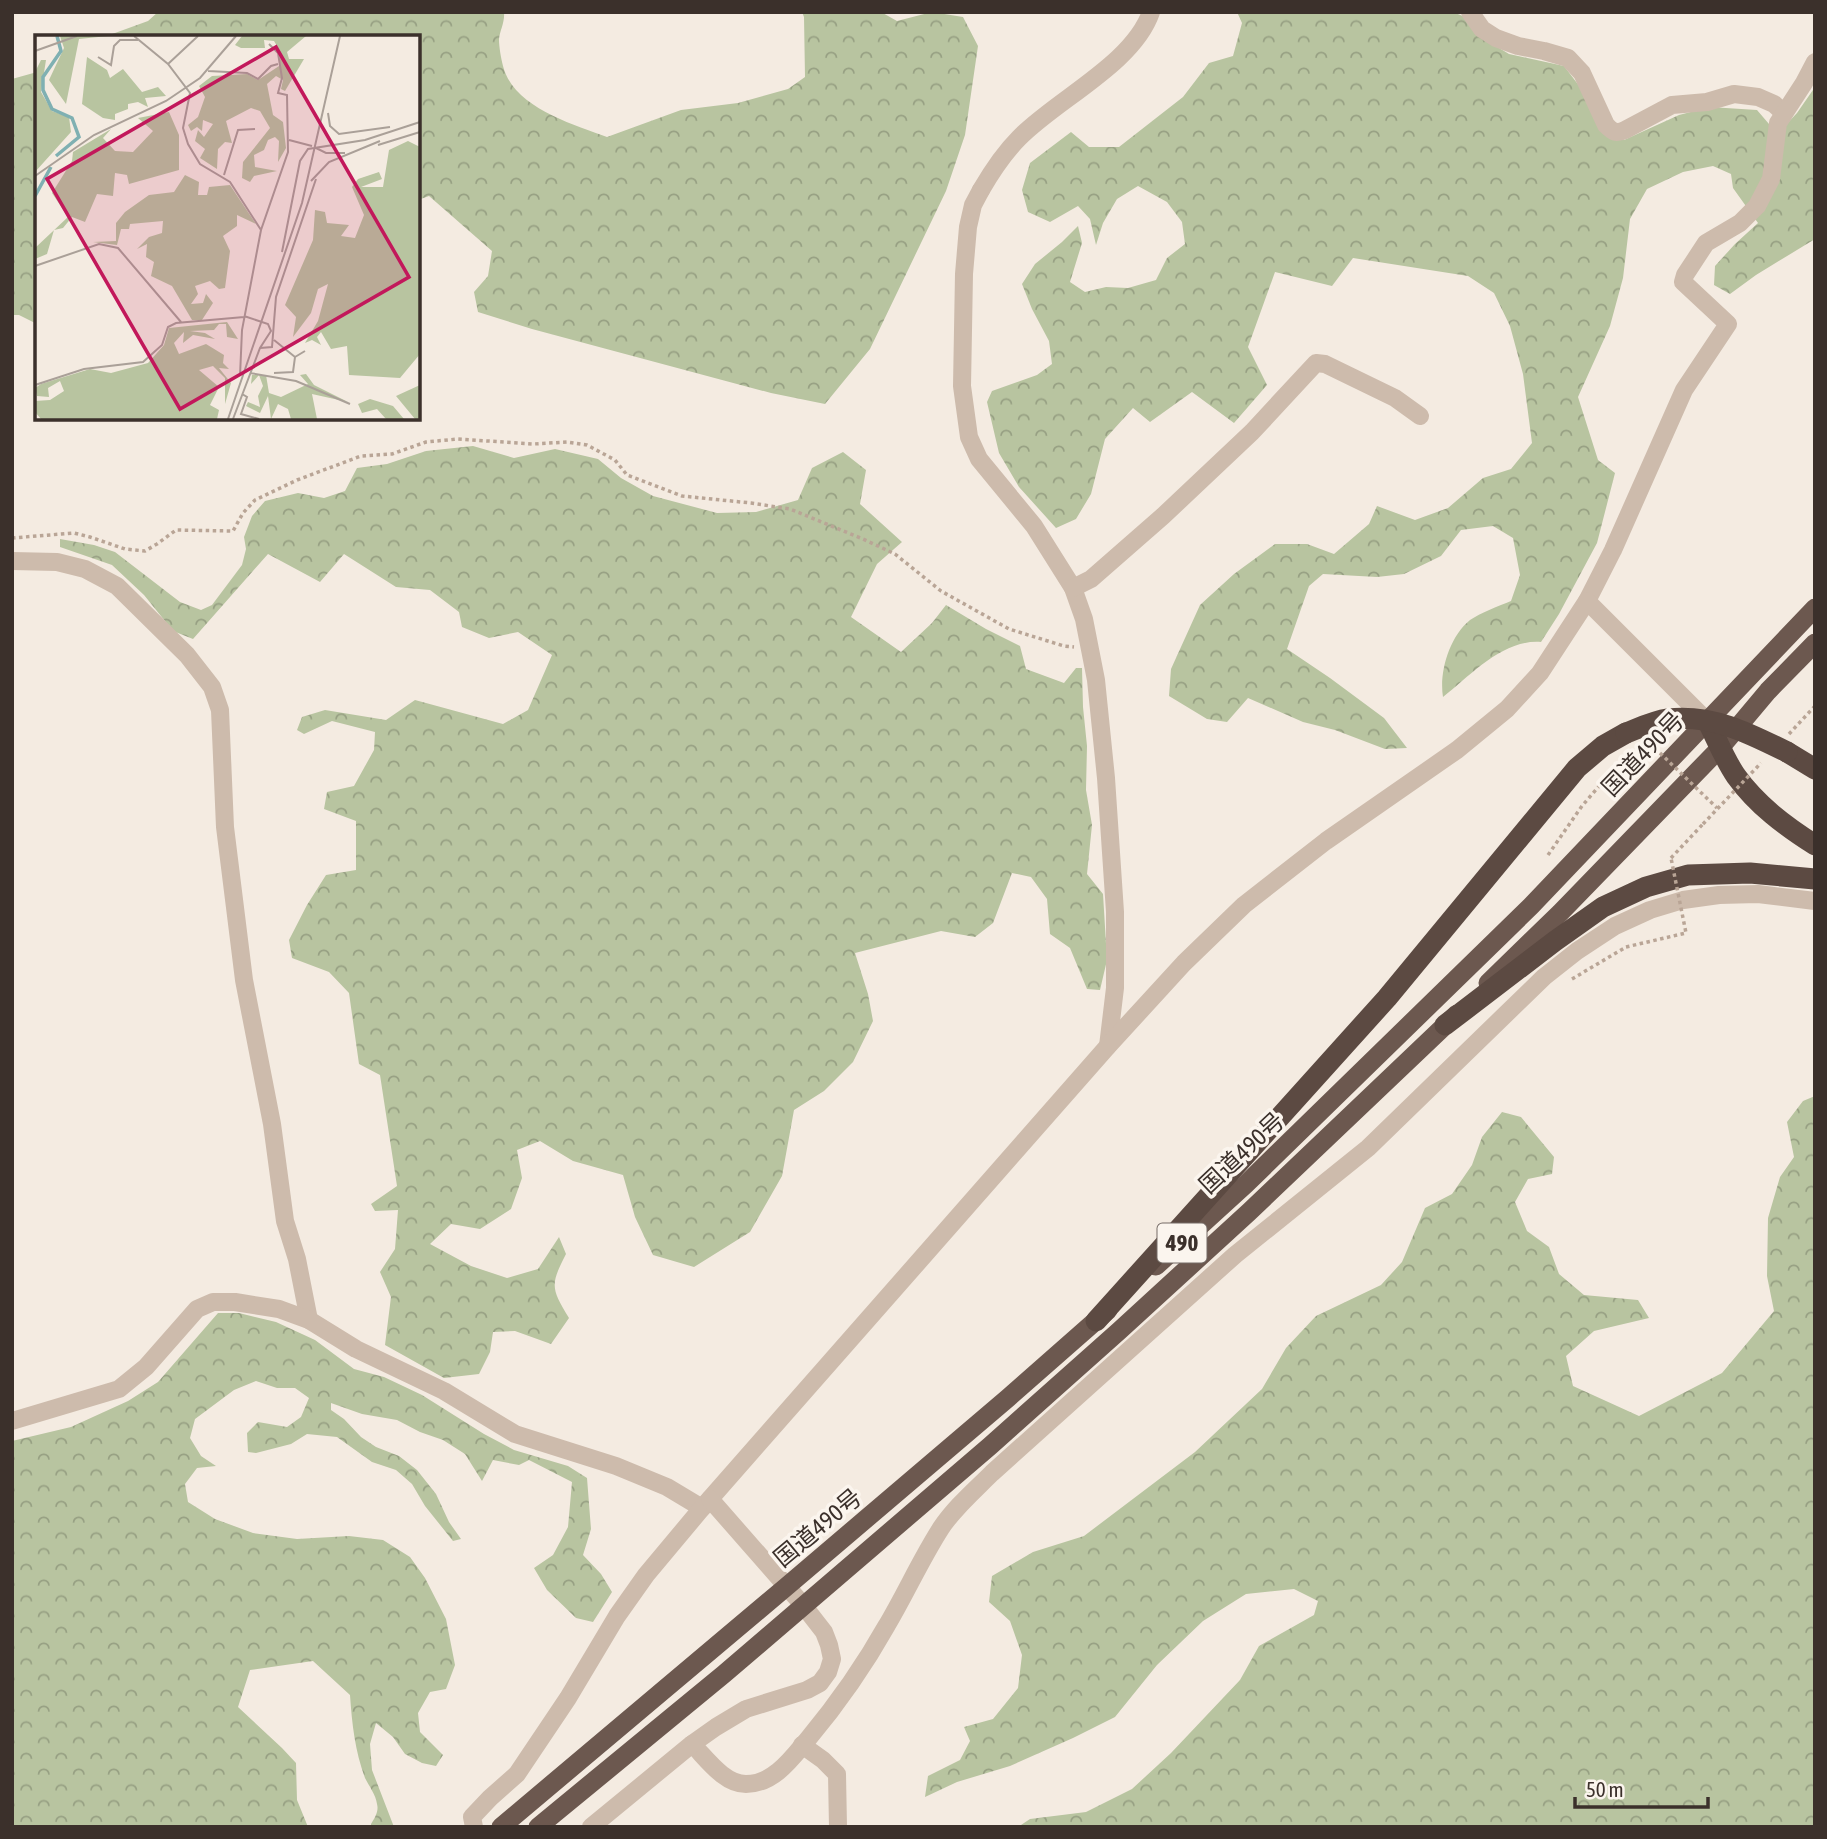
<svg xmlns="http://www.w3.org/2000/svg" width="1827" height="1839" viewBox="0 0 1827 1839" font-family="'Asap Condensed','Noto Sans JP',sans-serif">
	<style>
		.forest { fill: url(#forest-crowns) }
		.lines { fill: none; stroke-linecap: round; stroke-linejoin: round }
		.path { stroke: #b9a596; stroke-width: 3.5; stroke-dasharray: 3.5 3.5; stroke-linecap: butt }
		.minor { stroke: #cdbbac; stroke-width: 18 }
		.tertiary { stroke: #cdbbac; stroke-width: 18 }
		.trunk { stroke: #6c584f; stroke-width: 19 }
		.motorway { stroke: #5c4a42; stroke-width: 21 }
		.path-bridge { stroke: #b9a596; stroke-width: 3.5; stroke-dasharray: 3.5 3.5; stroke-linecap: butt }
		.motorway-bridge { stroke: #5c4a42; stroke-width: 21 }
		.labels { text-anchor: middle; stroke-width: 7; stroke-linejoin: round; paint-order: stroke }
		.shield { fill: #fbf5ee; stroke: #756b66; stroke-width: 2 }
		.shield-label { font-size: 23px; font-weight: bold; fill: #3b302b }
		.street-label { font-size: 24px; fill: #3b302b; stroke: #fbf5ee }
		.inset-river { fill: none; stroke: #7fb0b2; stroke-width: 3.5 }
		.inset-road { fill: none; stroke: #aaa098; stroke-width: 2 }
		.view { fill: #c2185b; fill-opacity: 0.15; stroke: #c2185b; stroke-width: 3.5 }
		.inset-edge { fill: none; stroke: #3b302b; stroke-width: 3.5 }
	</style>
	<defs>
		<pattern id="forest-crowns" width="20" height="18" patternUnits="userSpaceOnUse" patternTransform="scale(1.75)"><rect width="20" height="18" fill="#b8c4a0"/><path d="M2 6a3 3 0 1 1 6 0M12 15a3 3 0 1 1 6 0" fill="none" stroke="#97a083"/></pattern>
	</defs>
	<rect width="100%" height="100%" fill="#f4ebe1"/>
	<g class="forest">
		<path d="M158 12H504C505 22 500 30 499 39 499 47 501 58 503 66 513 107 572 124 607 137L681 110 738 103 788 89 805 77 804 17 802 12H881L897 21 932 12 963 17 978 46 965 135 946 191 870 349 825 404 771 393 532 329 478 312 474 292 488 276 492 251 429 196 418 200V37H104L148 21Z"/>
		<path d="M1237 12H1453L1465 17 1481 37 1509 54 1564 66 1580 87 1606 133 1624 140 1679 115 1710 107 1757 110 1769 124 1782 129 1797 113 1815 87V239L1756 275 1730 294 1714 285 1715 266 1735 244 1758 223 1733 188 1731 174 1713 166 1683 172 1647 189 1630 219 1623 278 1610 326 1578 397 1598 460 1615 473 1597 543 1559 614 1541 642C1503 639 1471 675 1443 697 1439 673 1449 637 1470 620 1480 613 1499 606 1511 601L1520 575 1513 538 1493 526 1461 530 1441 556 1404 574 1377 577 1323 574 1309 586 1287 649 1330 678 1384 718 1407 748 1385 749 1335 730 1303 722 1248 698 1227 722 1207 719 1169 696 1171 669 1200 605 1234 574 1275 544H1307L1334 554 1369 524 1377 506 1415 520 1448 508 1483 478 1511 469 1532 443 1523 374 1510 326 1494 293 1468 276 1353 258 1332 286 1275 272 1248 347 1267 385 1234 423 1192 392 1150 422 1133 408 1105 439 1091 494 1076 519 1056 528 1019 487 999 453 987 402 992 391 1037 375 1052 364 1049 341 1032 309 1022 284 1035 264 1062 242 1078 226 1082 243 1070 282 1085 292 1106 287 1128 288 1156 280 1167 258 1185 244 1182 222 1167 202 1138 186 1117 199 1103 223 1096 245 1090 219 1078 206 1050 222 1028 212 1022 190 1030 163 1071 132 1089 147H1119L1183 97 1209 63 1233 56 1242 23Z"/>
		<polygon points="37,72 37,324 19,315 12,315 12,79"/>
		<path d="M473 446 514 458 555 449 598 459 621 478 653 496 717 513 756 512 798 500 812 468 843 452 866 470 860 504 902 542 877 564 851 617 901 652 932 623 946 605 986 629 1020 646 1026 669 1064 683 1076 668H1082L1083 707 1087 746 1086 790 1092 825 1087 874 1103 894 1107 960 1100 990 1087 989 1070 948 1050 934 1047 899 1031 877 1012 873 993 923 975 937 941 931 855 953 868 994 873 1021 853 1062 824 1091 794 1110 782 1176 750 1232 694 1267 653 1255 635 1217 623 1175 573 1161 540 1141 517 1150 522 1178 511 1209 480 1229 451 1224 430 1244 471 1266 507 1278 538 1269 559 1237 566 1254C550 1285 551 1288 569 1318L551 1344 515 1331 493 1332 490 1352 479 1374 444 1378 385 1345 391 1297 380 1272 395 1249 398 1210 375 1211 371 1204 397 1186 380 1075 359 1064 349 993 329 972 292 958 289 940 307 905 326 875 356 870V821L324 809 327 792 354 786 374 750 375 732 332 721 304 734 297 730 302 717 325 710 386 720 415 700 503 724 528 710 552 655 518 632 489 638 462 627 459 612 430 590 396 587 344 554 320 582 268 554 193 639 173 631 144 595 112 565 60 547V539L94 545 115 552 180 602 201 610 212 605 242 565 246 549 244 537 252 516 265 501 298 493 324 498 345 491 357 468 387 464 426 451Z"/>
		<polygon points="1815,1096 1815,1827 1018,1827 1030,1819 1086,1812 1132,1789 1171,1753 1240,1680 1259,1646 1314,1615 1318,1601 1294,1589 1246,1594 1203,1621 1157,1665 1115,1717 1073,1738 1010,1766 957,1782 925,1797 928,1776 960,1760 970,1741 964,1727 993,1719 1018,1688 1022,1655 1010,1621 989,1602 992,1576 1033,1552 1084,1536 1195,1452 1262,1389 1286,1348 1316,1316 1381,1285 1402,1262 1425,1208 1452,1194 1472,1165 1482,1137 1502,1112 1521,1117 1554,1157 1552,1174 1528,1179 1515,1202 1527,1231 1549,1247 1559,1274 1584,1295 1638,1300 1649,1318 1594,1331 1566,1356 1573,1386 1639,1416 1722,1373 1774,1311 1767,1276 1768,1218 1780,1177 1794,1157 1787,1122 1803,1101"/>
		<path d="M218 1313H239L276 1322 315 1340 354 1369 384 1377 422 1395 484 1434 514 1450 568 1466 587 1478 591 1529 583 1555 601 1574 612 1592 593 1622 576 1618 547 1590 534 1568 553 1555 568 1527 572 1482 529 1460 519 1465 493 1460 482 1481 465 1454 443 1440 420 1432 397 1420 362 1414 331 1403V1410L344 1419 361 1437 376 1447 399 1456 417 1470 436 1494 449 1522 461 1539 453 1541 425 1506 412 1484 396 1470 372 1462 337 1437 307 1434 291 1444 256 1453 248 1452 247 1433 258 1422 287 1427 301 1417 309 1398 295 1388H277L256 1381 234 1390 195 1419 190 1438 201 1456 216 1466 197 1468 185 1484 188 1502 215 1519 253 1533 297 1539 349 1536 383 1540 410 1557 425 1578 446 1619 455 1665 446 1689 430 1692 418 1713 420 1732 443 1755 436 1766 422 1763 405 1754 393 1737 376 1723 370 1744 372 1770 394 1827H371V1824C375 1818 379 1811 377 1804 376 1795 369 1786 365 1778 355 1751 352 1724 350 1695L313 1661 250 1670 238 1707 282 1748 296 1763 297 1800 308 1827H12V1441L71 1427 128 1401 158 1382Z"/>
	</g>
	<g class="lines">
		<g class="path">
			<polyline points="12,538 74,533 90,537 125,549 145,551 157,544 176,530 233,531 243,513 255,500 297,480 361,456 392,454 426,442 458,439 533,444 567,442 587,445 615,460 627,475 682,496 751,503 790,509 863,539 895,554 941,591 1009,629 1064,646 1074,647"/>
			<polyline points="1789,734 1815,706"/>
			<polyline points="1548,855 1582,806 1624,757"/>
			<polyline points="1671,858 1703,824"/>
			<polyline points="1572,979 1626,947"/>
		</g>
		<g class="minor">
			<path d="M1470 12 1482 29 1496 38 1518 46 1544 51 1568 58 1582 73 1606 125C1613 132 1616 134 1625 130L1672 105 1707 102 1734 94 1758 97 1774 104 1784 113"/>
			<polyline points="981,190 973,205 968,227 964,274 962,386 969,437 979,459 1034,526 1073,588 1084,619 1096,680 1106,778 1115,912 1115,988 1108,1046"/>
			<polyline points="12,561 57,562 85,569 117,586 187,655 212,687 220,710 225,827 244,980 272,1124 285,1221 297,1259 309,1320"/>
			<polyline points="1073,588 1091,579 1163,516 1252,432 1316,363 1325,364 1395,398 1420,416"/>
			<polyline points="1587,601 1613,550 1684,390 1728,324 1683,282 1685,275 1706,243 1740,223 1757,206 1771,179 1778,123 1804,83 1815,62"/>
			<polyline points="12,1421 119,1389 146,1367 197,1309 213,1302 235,1302 279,1309 309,1320 356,1349 444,1391 515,1434 616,1466 667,1487 702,1508"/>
			<path d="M692 1744C707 1759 724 1784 746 1784 774 1784 792 1758 808 1739 838 1703 864 1666 887 1625 906 1593 921 1559 941 1528 955 1507 975 1490 992 1473L1235 1255 1368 1148 1544 977 1577 951 1615 926 1650 910 1683 900 1719 895 1758 894 1815 901"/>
			<polyline points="802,1745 823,1760 837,1774 838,1827"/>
		</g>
		<g class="tertiary">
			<path d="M981 190C992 171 1003 154 1019 138 1057 99 1133 64 1151 12"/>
			<polyline points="474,1827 472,1817 490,1798 517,1774 568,1698 617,1616 646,1575 702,1508 1108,1046 1184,963 1244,905 1326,841 1457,750 1507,709 1540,673 1587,601 1708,722"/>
			<polyline points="591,1827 692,1744 716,1727 746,1709 807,1690 820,1683 828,1672 832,1659 829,1645 824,1632 803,1605 710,1499"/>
		</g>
		<g class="trunk">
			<polyline points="1488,983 1560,913 1721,747 1768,691 1815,643"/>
			<polyline points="1156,1266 1246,1184 1531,906 1815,608"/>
			<polyline points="501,1827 786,1587 1008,1398 1108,1310"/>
			<polyline points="538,1827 724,1674 990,1446 1119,1331 1249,1212 1457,1014"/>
		</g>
		<g class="motorway">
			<path d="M1708 722C1717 740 1725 760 1736 776 1757 805 1785 826 1815 845"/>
			<polyline points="1787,752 1815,769"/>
			<polyline points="1445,1025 1555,941 1603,907 1646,887 1688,875 1750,873 1815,879"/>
			<polyline points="1096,1321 1387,998 1577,768 1603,746 1626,733"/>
		</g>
		<g class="path-bridge">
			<polyline points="1660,753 1717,808"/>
			<polyline points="1703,824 1761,763"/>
			<polyline points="1626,947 1686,933 1671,858"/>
		</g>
		<path class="motorway-bridge" d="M1626 733C1639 728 1654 721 1668 719 1712 714 1749 733 1787 752"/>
	</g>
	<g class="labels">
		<rect class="shield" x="1157.5" y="1223.5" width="49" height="39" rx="5"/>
		<g class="shield-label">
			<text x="1182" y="1251">490</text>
		</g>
		<g class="street-label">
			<text transform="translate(1643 754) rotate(-46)" y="8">国道490号</text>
			<text transform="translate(1242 1153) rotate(-43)" y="8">国道490号</text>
			<text transform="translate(818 1528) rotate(-40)" y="8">国道490号</text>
		</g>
	</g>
	<g transform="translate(35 35)">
		<rect width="385" height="385" fill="#f4ebe1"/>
		<path d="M25 1H73L44 4 31 69 14 45 29 13ZM207 1H271L252 17 254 24H269L250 56 246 54 248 45 241 41 232 49 238 80 248 87 251 113 243 127 244 106 240 102 233 105 229 115 219 120 220 132 242 136 219 141 215 147 207 143 208 127 235 93 225 76 216 73 191 86 197 108 190 107 183 114 182 134 165 123 170 114 160 106 163 95 169 102 178 89 168 85 167 96 162 92 156 96 153 90 163 82 170 62 164 51 177 41 212 39 223 45 244 31 245 16 239 6 229 5 230 13H206L200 10ZM52 22 72 35 75 43 88 34 107 57 123 52 131 61 110 63 113 72 103 67 93 69V74L80 79V85L68 83 47 69ZM6 25H11L6 57 17 76 34 82 36 97 0 137V37ZM134 77 144 100V135L94 149 92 140 80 138 78 161 62 159 50 187 37 182 28 193 19 195 12 219 0 224V213L33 182 17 158 37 126 38 117 76 94 68 103 80 116 98 117 118 96 103 83ZM373 106 385 112V319L365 343 314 340 312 311 296 314 286 297 282 302 286 310 277 305 270 308 283 286 293 249 283 254 276 278 258 302 261 282 250 270 278 205 280 175 290 177 292 188 314 190 306 201 320 203 329 180 317 152 323 144 344 137 347 144 326 152H348L354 115ZM150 140 164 147 163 160H172L174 152 195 150 221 189 202 180V191L188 201 195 216 190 253 184 254 175 246 160 251 163 259 156 269 168 268 171 259 178 268 167 285H157L137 251 116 241 119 227 111 222 112 209 102 214 114 202 127 198 128 186 95 189 94 194H86L82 210 58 207 81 206V188L90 177 114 160 139 157ZM192 287 203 304 192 302 191 289H184L179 295 155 296 170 298 180 304 158 300 148 308 149 297 139 308 144 319 171 309 189 320 188 328 194 334 184 333 196 348 190 369V343L178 331 164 335 184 352 175 370 184 375 182 384H6L0 377V366L15 365 29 356 25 346 13 353 14 362 2 361 0 353 6 349 55 334 76 338 113 328 129 310 134 293ZM271 339 279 350 313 367 277 359 282 384H256L253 374 243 369 236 384 233 361 225 378 211 371 213 367 225 372 223 361 228 351 224 340 216 349 217 340H231L234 358 246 362 273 349 265 340ZM385 350V384H380L361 361ZM335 364 358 371 369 384H351L342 374 327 378 323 369Z" fill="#b8c4a0"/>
		<path class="inset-river" d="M21 121 44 102 37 83 17 74 8 55V42L26 16 22 1M0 161 16 132"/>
		<path class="inset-road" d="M99 1 133 29 155 58 148 93 153 109 165 129 195 147 226 195M0 16 42 1M63 22 76 30 79 11 85 5H103M133 29 163 1M173 36 212 38 223 44 236 31 243 29M293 78 295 91 304 99 355 92M254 105 277 111M343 110 385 97M279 112 291 118H310M189 140 203 95 220 94M0 141 59 100 131 66 165 43 201 1M276 146 294 127 345 106M247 217 265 126 273 114 330 105 385 87M0 231 64 209 83 213 146 287M239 305 260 322M225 313 237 312 241 262 281 144M215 338 261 346 315 369M239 338 258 337 260 322 270 316M205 341 207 295 226 195 253 117 252 60 243 58 247 43 243 18 234 9M0 350 49 334 108 327 127 310 133 292 141 288 209 282M207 359 212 362 206 379 224 384M193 384 267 168 305 1M198 384 225 313 236 296 233 289 209 281"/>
		<path class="view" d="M241 12 374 242 145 374 12 144Z"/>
		<rect width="385" height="385" class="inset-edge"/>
	</g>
	<rect width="1827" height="1839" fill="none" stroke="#3b302b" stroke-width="28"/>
	<path d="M1575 1797v10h133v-10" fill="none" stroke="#3b302b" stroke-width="3.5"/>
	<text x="1586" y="1797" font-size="21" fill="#3b302b" stroke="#fbf5ee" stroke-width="5" paint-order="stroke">50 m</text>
</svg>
